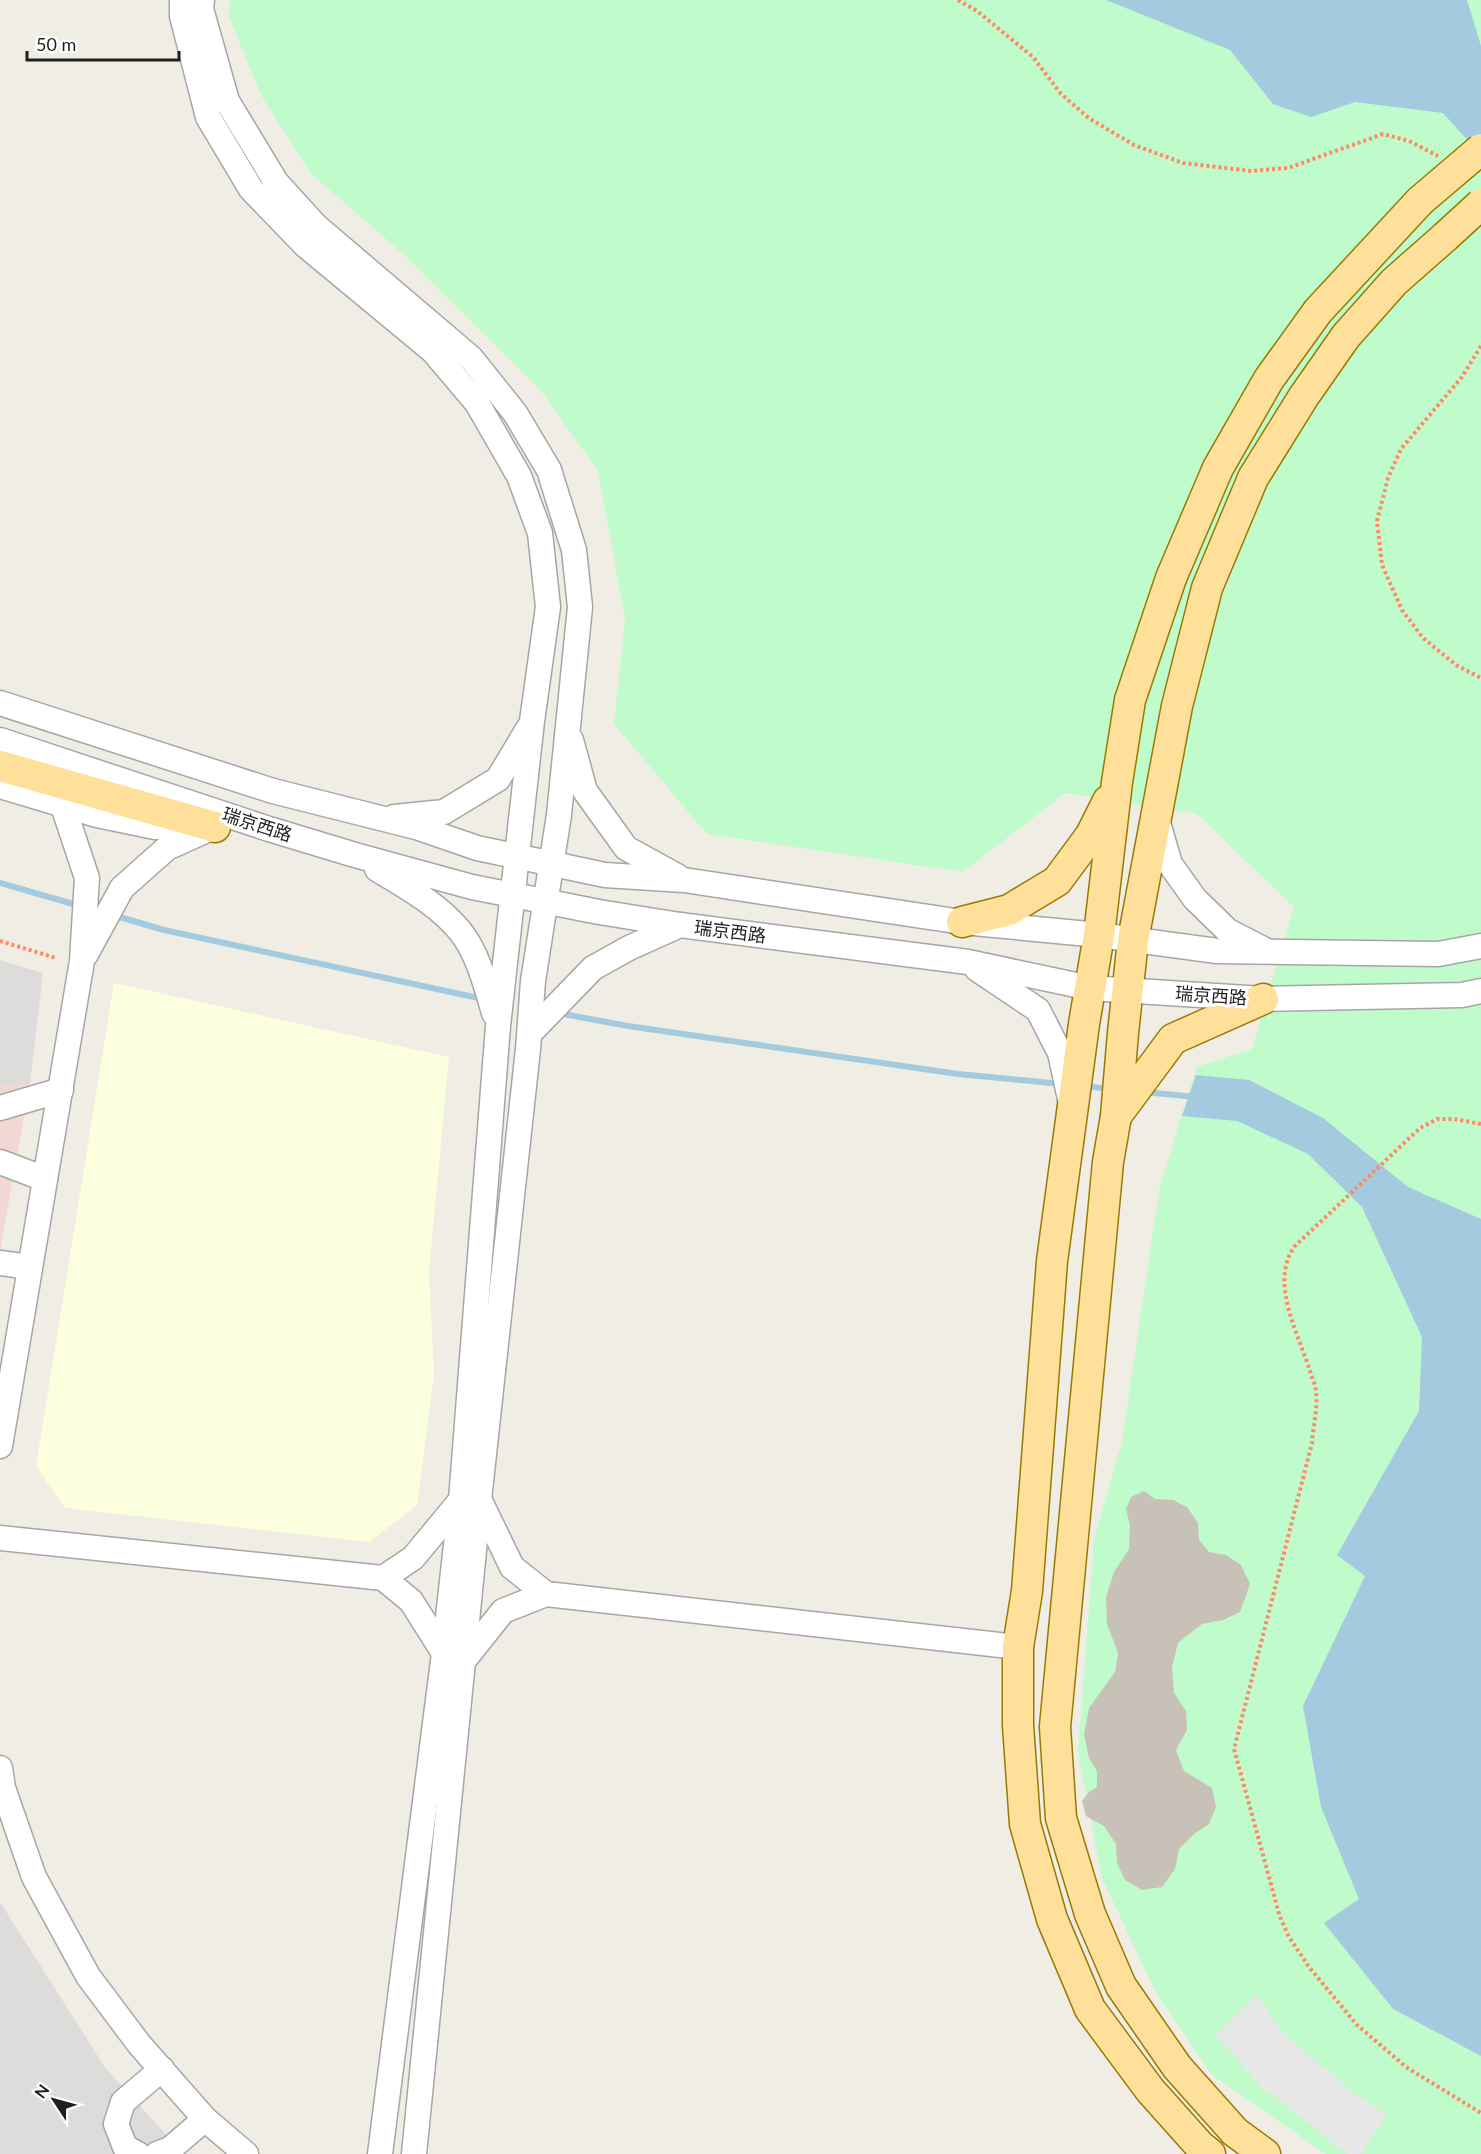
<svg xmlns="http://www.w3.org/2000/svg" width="1481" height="2154" viewBox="0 0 1481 2154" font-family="Lato,'Noto Sans SC',sans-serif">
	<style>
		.residential { fill: #dddcdb }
		.commercial { fill: #f1d8d3 }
		.education { fill: #fbffde }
		.park { fill: #c0fbcc }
		.parking { fill: #e7e7e7 }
		.water { fill: #a3cadf }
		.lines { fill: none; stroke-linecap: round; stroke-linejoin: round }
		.stream { stroke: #a3cadf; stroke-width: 6 }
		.building { fill: #c8c1b7 }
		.minor-casing { stroke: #a6a6a6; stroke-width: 27 }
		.major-casing { stroke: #997a00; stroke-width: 33 }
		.path { stroke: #ff8966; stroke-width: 4; stroke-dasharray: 3 3; stroke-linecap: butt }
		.minor { stroke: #fff; stroke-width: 24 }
		.major { stroke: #ffe09a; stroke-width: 30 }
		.major-bridge-casing { stroke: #997a00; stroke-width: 33; stroke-linecap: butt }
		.major-bridge { stroke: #ffe09a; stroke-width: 30 }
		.labels { text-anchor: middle; stroke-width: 6; stroke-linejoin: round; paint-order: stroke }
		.street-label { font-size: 18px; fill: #1f1f1f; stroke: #fff }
	</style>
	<rect width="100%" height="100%" fill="#f0ede4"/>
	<g class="residential">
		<polygon points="0,960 43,973 30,1084 0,1086"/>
		<polygon points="0,1902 106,2069 184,2154 0,2154"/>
	</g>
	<polygon class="commercial" points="30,1084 0,1251 0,1086"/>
	<polygon class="education" points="114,983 449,1057 429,1271 434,1375 417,1505 369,1542 65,1508 36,1466"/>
	<polygon class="park" points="230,0 1481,0 1481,2154 1326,2154 1212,2075 1156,1993 1102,1878 1078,1753 1094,1540 1122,1441 1160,1185 1197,1067 1252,1049 1294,907 1197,814 1065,793 963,872 707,834 614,724 625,619 598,471 540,389 400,251 311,174 261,95 229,17"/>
	<polygon class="parking" points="1256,1994 1282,2032 1351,2091 1387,2115 1361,2154 1347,2154 1261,2086 1215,2035"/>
	<g class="water">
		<polygon points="1106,0 1467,0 1481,46 1481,155 1443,113 1355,102 1311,117 1273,104 1230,50"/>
		<polygon points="1196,1075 1249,1080 1323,1118 1408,1187 1481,1219 1481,2056 1393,2009 1324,1923 1359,1899 1321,1807 1303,1706 1365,1576 1337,1555 1419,1411 1422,1337 1362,1207 1308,1154 1237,1121 1182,1116"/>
	</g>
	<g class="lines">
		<g class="stream">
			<polyline points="0,883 80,906"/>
			<polyline points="113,915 164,930 483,999"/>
			<polyline points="558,1013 628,1026 958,1074 1062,1084"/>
			<polyline points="1084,1086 1110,1089"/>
			<polyline points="1144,1092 1196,1097"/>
		</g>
	</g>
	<polygon class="building" points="1144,1491 1155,1499 1173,1500 1187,1507 1198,1523 1199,1540 1209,1552 1226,1555 1241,1565 1250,1584 1240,1612 1223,1620 1202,1624 1178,1643 1172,1667 1174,1693 1186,1711 1187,1730 1176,1750 1184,1771 1212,1788 1216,1807 1209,1824 1194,1834 1179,1849 1175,1869 1162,1887 1142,1890 1125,1880 1117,1863 1116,1844 1104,1826 1086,1816 1082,1801 1089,1792 1097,1787 1097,1771 1089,1758 1084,1734 1089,1708 1115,1672 1118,1653 1107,1624 1106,1597 1114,1572 1129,1549 1130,1526 1126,1509 1131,1497"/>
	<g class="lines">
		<defs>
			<g id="minor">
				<polyline points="182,0 182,16 208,117 251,189 305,245 433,351 477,403 519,476 540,533 548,607 532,721 498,1026 461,1500 444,1653 380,2154"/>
				<polyline points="202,0 201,9 227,101 276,182 316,226 471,358 515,413 549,470 574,550 580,607 559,815 533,981 528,1049 479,1500 414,2154"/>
				<polyline points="0,703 273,791 416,827 477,848 605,875 684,880 962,922 1099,935 1217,951 1438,954 1481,946"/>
				<polyline points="0,740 269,829 355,855 472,887 599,912 680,925 968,962 1090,988 1263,999 1462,995 1481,991"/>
				<polyline points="571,740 585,791 626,848 677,876"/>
				<polyline points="0,786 97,815 155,827 193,827"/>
				<polyline points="1156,816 1170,864 1195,899 1228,931 1263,949"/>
				<polyline points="394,817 444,812 498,779 528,729"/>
				<path d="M377 869C406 887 438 904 460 931 478 953 486 986 494 1013"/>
				<polyline points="86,954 122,888 167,848 207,830"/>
				<polyline points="977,969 1038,1010 1060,1053 1070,1099"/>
				<polyline points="530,1033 593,968 629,948 680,925"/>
				<polyline points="0,1108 61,1090"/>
				<polyline points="0,1162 45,1179"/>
				<polyline points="0,1263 30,1267"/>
				<polyline points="0,1446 82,961 87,878 62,803"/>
				<polyline points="0,1538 383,1578"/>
				<polyline points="546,1594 1018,1647"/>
				<polyline points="444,1653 411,1601 383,1578 413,1558 461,1500"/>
				<polyline points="464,1660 503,1611 546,1594 512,1567 480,1501"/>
				<polyline points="0,1768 3,1788 34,1877 88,1976 139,2044 205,2119 246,2154"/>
				<polyline points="138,2154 125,2147 116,2124 123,2102 162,2069"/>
				<polyline points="157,2154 170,2149 205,2119"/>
			</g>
			<g id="major">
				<polyline points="0,766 215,827"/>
				<polyline points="962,922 1009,910 1057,881 1091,835 1108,801"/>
				<polyline points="1116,1116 1173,1039 1263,999"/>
				<polyline points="1210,2154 1200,2146 1150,2090 1090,2009 1052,1919 1025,1824 1018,1725 1018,1647 1027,1591 1052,1261 1084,1024 1099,935 1117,782 1130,700 1171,578 1218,468 1269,379 1318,311 1420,201"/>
				<polyline points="1265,2154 1235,2132 1177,2067 1121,1986 1090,1914 1061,1818 1055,1727 1108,1162 1116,1116 1123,1033 1133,940 1177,706 1207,588 1253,478 1304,396 1346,336 1394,282 1445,237"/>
			</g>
		</defs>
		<use href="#minor" class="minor-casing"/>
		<use href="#major" class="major-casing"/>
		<g class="path">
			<polyline points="958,0 977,11 1033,57 1061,94 1090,119 1134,145 1183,163 1251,171 1288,168 1383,134 1409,141 1438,156"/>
			<polyline points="1481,346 1462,377 1401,449 1388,478 1377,521 1382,565 1402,610 1423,638 1456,665 1481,678"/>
			<polyline points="0,941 56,958"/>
			<path d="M1481 1124 1454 1119H1437L1420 1128 1295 1246C1268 1282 1300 1337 1311 1374 1313 1380 1316 1386 1316 1392 1318 1408 1313 1427 1312 1443L1234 1749 1280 1917 1289 1937 1309 1967 1357 2025 1406 2067 1481 2113"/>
		</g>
		<use href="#minor" class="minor"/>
		<use href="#major" class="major"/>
		<defs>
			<g id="major-bridge">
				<polyline points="1420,201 1481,149"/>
				<polyline points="1445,237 1481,204"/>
			</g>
		</defs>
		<use href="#major-bridge" class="major-bridge-casing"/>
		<use href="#major-bridge" class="major-bridge"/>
	</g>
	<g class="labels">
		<g class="street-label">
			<text transform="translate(257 825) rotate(18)" y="6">瑞京西路</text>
			<text transform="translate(730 932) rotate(7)" y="6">瑞京西路</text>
			<text transform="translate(1211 996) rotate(4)" y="6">瑞京西路</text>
		</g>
	</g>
	<g transform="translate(54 2100) rotate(306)" stroke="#ffffff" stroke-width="4.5" paint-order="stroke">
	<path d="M0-4.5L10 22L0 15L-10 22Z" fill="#1f1f1f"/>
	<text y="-9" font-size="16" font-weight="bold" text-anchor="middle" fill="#1f1f1f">N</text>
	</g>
	<path d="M27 51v9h152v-9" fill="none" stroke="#1f1f1f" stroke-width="3"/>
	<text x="36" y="51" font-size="18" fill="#1f1f1f" stroke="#ffffff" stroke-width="4.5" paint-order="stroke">50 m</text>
</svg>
